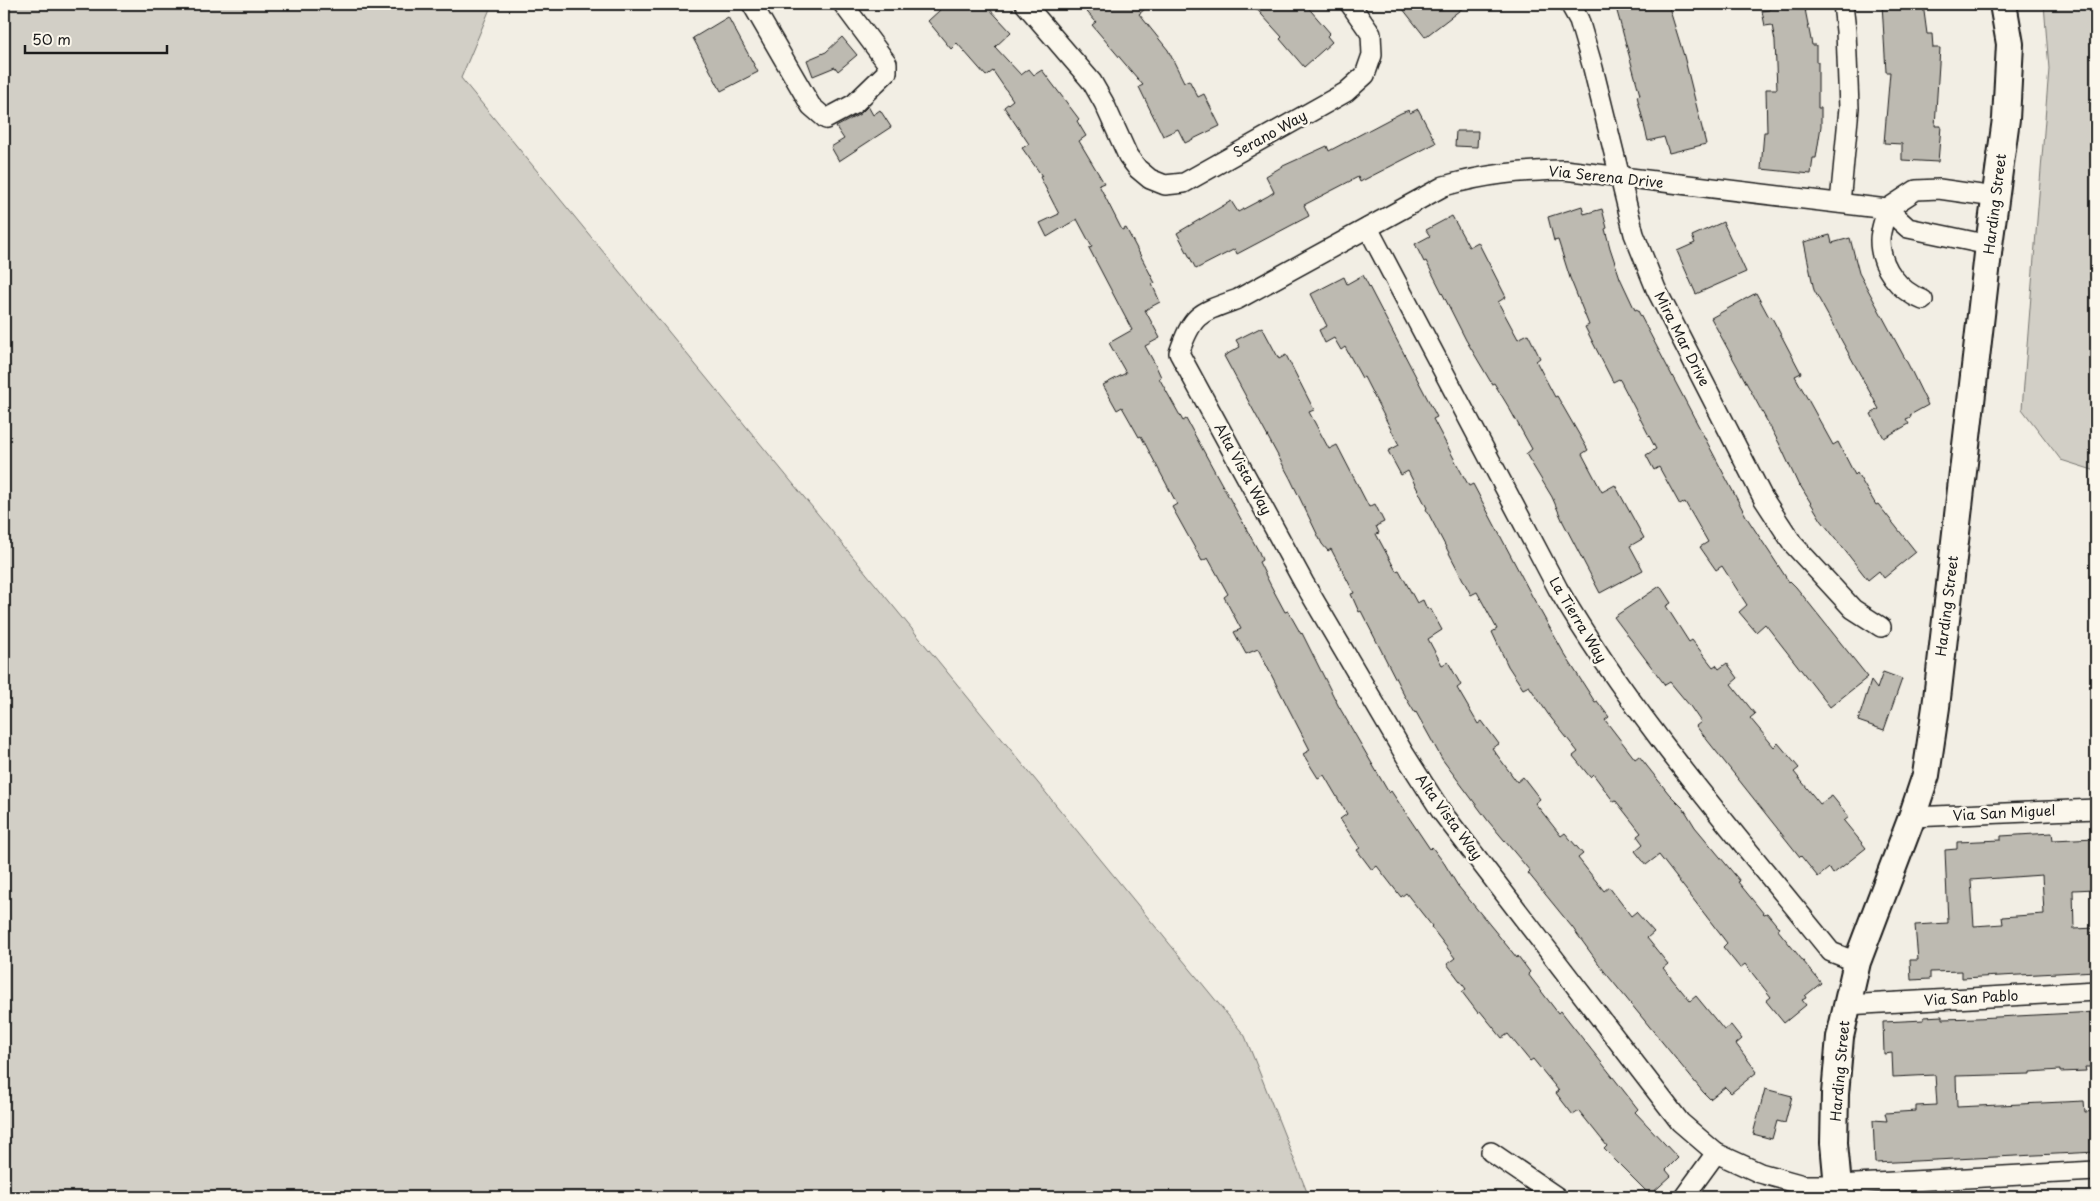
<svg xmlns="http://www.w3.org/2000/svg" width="2100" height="1201" viewBox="0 0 2100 1201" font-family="'Playpen Sans',sans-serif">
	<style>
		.green { fill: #d2cfc6; stroke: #777671 }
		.building { fill: #bdbab1; stroke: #1c1c1c; fill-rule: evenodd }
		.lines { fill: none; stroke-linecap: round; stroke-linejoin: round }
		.street-casing { stroke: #1c1c1c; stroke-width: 22 }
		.secondary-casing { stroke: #1c1c1c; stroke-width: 30 }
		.street { stroke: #fbf7ec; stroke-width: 19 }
		.secondary { stroke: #fbf7ec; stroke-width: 26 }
		.labels { text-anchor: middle; stroke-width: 5; stroke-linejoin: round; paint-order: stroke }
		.street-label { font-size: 14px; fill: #1c1c1c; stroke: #fbf7ec }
	</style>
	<rect width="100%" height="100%" fill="#f2eee4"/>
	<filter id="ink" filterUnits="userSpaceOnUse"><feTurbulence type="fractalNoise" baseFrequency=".02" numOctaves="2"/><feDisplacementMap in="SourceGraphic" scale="10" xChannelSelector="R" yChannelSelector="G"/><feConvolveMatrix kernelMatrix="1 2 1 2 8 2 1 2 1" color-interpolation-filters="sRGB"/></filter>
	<g filter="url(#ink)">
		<g class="green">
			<polygon points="4,4 492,4 461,78 1245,1036 1309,1197 4,1197"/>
			<polygon points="2044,4 2096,4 2096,471 2061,460 2022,409 2049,69"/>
		</g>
		<g class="building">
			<polygon points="934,4 985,4 1011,32 995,47 1021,75 1029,69 1034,75 1042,70 1079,119 1077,121 1086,136 1079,141 1104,183 1099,185 1122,230 1126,228 1155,283 1152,284 1160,302 1145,310 1160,338 1145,346 1156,366 1161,377 1159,378 1183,421 1186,419 1259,552 1262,560 1259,562 1270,584 1285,612 1288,611 1301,634 1302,633 1338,705 1389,793 1391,791 1430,849 1432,847 1444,863 1458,886 1517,958 1518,956 1530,972 1528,974 1558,1013 1561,1011 1638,1109 1635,1112 1678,1158 1666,1170 1671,1176 1650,1195 1604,1149 1607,1146 1579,1111 1573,1115 1556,1093 1559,1091 1533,1059 1530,1061 1508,1034 1502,1038 1480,1011 1478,1013 1462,992 1466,989 1447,964 1455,958 1431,927 1432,926 1406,893 1401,897 1377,866 1372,870 1357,850 1360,848 1340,819 1347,814 1324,775 1318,778 1303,754 1310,750 1258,649 1246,654 1234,632 1241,629 1224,597 1228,594 1208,558 1202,561 1172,507 1177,504 1141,436 1139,437 1122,407 1117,410 1103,385 1126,373 1109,343 1132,330 1089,248 1092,247 1077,219 1047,237 1040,223 1059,214 1040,177 1042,176 1022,148 1029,144 1004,107 1013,100 993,71 986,76 957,43 951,49 928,21 940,10"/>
			<polygon points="1080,4 1151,4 1139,14 1168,50 1184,82 1189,80 1198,97 1204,94 1220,126 1185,143 1178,129 1163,136 1139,87 1143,85 1092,25 1096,22"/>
			<polygon points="1252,4 1305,4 1330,33 1327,36 1332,42 1304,67 1280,39 1282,37"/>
			<polygon points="1399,4 1468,4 1425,37"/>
			<polygon points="1615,4 1668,4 1684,56 1706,144 1669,153 1664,137 1648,141 1637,96 1640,95"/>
			<polygon points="1769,4 1804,4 1812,45 1816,45 1816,62 1818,62 1818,108 1821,108 1821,126 1816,158 1813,158 1811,174 1761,169 1764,132 1767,132 1766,89 1777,89 1775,41 1772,25 1765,26 1762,11 1770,10"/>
			<polygon points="1882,4 1923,4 1927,34 1932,34 1933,48 1940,48 1935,126 1941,126 1938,162 1902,160 1902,144 1884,143 1890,72 1886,72"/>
			<polygon points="728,17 758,72 721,91 693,38"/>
			<polygon points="842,37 857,55 838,71 835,67 813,76 807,60 826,52"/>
			<polygon points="868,106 873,115 880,110 891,127 839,161 831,147 844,139 836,127 860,114"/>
			<polygon points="1418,109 1436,143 1360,182 1358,177 1304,205 1309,216 1237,254 1235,249 1196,269 1177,233 1231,201 1238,212 1268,196 1274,192 1266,176 1283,166 1327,146 1329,151 1401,113 1409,110 1410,113"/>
			<polygon points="1456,131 1478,131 1477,147 1455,146"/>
			<polygon points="1582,206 1584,214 1602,209 1607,228 1605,229 1610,248 1620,278 1635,310 1637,309 1747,518 1789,582 1790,581 1796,587 1868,677 1830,707 1765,624 1756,632 1739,612 1747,605 1722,566 1716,570 1700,547 1708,542 1685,502 1680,505 1659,467 1654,470 1646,455 1656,449 1620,380 1619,379 1613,382 1585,327 1589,325 1570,278 1558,240 1554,241 1548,217"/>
			<polygon points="1452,216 1469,247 1478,242 1506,297 1498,302 1518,339 1528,334 1540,358 1536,361 1555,397 1557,396 1588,450 1582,454 1602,492 1615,485 1644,538 1630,546 1643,570 1600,593 1563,522 1552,497 1526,454 1532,449 1508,406 1494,383 1492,384 1466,340 1426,261 1424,262 1415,244 1430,236 1426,230"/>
			<polygon points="1723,222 1746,272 1696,294 1677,251 1695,243 1692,236"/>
			<polygon points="1830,235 1832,243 1850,238 1859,273 1909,366 1928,405 1910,415 1911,417 1906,419 1909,424 1884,438 1871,414 1879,409 1814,290 1804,242"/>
			<polygon points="1363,275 1437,417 1433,419 1460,470 1469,486 1473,484 1532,596 1565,655 1595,702 1597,701 1609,717 1605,720 1635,759 1639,756 1669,794 1684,809 1695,827 1740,881 1738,882 1764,914 1767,913 1779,928 1777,929 1821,983 1805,996 1806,998 1802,1000 1806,1005 1784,1023 1766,1001 1771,997 1745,964 1740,968 1723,947 1727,943 1659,855 1646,865 1635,851 1643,844 1637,836 1641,833 1616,801 1614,802 1593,774 1590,777 1573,756 1578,752 1548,714 1529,686 1523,689 1508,666 1492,632 1497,629 1477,592 1471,595 1426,509 1427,508 1408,471 1401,475 1388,451 1399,445 1364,377 1362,378 1345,347 1341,350 1334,338 1325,343 1319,330 1327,326 1311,294 1344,277 1347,284"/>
			<polygon points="1756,293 1769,317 1771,316 1801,373 1795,376 1833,445 1838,442 1855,475 1857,473 1876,505 1878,504 1916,552 1884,578 1879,571 1868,580 1821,520 1800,485 1799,486 1779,443 1711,318"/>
			<polygon points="1262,327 1279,359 1286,355 1314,410 1309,412 1329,449 1337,445 1369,507 1375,504 1384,522 1376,526 1379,533 1376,534 1396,571 1399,570 1417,603 1423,600 1427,609 1430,608 1442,630 1428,639 1442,665 1448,662 1461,685 1457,688 1478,724 1482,721 1499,744 1492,748 1517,782 1523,777 1540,799 1535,803 1561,836 1565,833 1583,854 1578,858 1604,891 1609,887 1631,916 1636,912 1654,932 1647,938 1668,964 1663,968 1690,1001 1696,996 1724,1030 1731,1025 1742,1039 1736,1044 1757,1072 1731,1093 1725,1087 1710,1099 1703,1092 1604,971 1572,927 1528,873 1530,871 1489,822 1442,759 1416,712 1415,713 1404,695 1361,611 1359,612 1351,594 1354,593 1331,549 1328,551 1322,544 1290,478 1224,356 1240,347 1236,340"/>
			<polygon points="1660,586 1671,603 1666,606 1689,642 1692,640 1713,667 1716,665 1719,669 1727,663 1738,678 1731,684 1755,714 1750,718 1774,747 1778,743 1799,768 1794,772 1820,804 1832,796 1849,817 1844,821 1866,848 1833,874 1829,868 1818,877 1801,856 1800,857 1696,726 1701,722 1690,706 1670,682 1665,685 1614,617"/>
			<polygon points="1883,672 1902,679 1884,730 1858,721 1871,681 1877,689"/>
			<path d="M2052 833 2053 840 2096 838V889L2073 890 2074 929 2096 928V971L1962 978V971L1930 972V979L1911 980 1910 960H1918L1915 925 1948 923 1945 850 1957 849V842L2001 840V836ZM2042 875 2044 914 2002 917 2003 924 1974 926 1971 880Z"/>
			<polygon points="2096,1012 2096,1067 2085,1067 2086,1071 2060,1072 2060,1070 2030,1072 2030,1074 1956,1076 1957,1107 2084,1101 2085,1112 2096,1111 2096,1152 1875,1163 1873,1120 1887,1121 1885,1113 1916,1111 1916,1106 1937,1105 1935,1075 1893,1077 1892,1053 1884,1054 1883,1022 1924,1020 1924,1017 1942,1016 1942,1019 1977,1018"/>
			<polygon points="1765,1089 1792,1096 1785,1123 1777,1121 1772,1139 1753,1134"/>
		</g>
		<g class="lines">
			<defs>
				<g id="street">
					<polyline points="752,4 811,106 826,119 854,104 887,72 887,63 843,4"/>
					<polyline points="1025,4 1092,82 1104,103 1128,156 1138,169 1150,179 1165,185 1184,183 1346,92 1365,75 1372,55 1371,34 1350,4"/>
					<polyline points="1570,4 1579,20 1593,68 1634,234 1656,289 1763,498 1793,544 1853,609 1881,627"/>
					<polyline points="1840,203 1849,108 1846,31 1843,4"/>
					<polyline points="1887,209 1916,190 1939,189 1995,197"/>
					<path d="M1887 209C1885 219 1880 230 1880 240 1880 267 1899 291 1923 300"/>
					<path d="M1368 228 1558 589C1635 720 1736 834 1831 952L1857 962"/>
					<path d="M1989 245 1908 228 1887 209 1564 170C1520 171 1486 174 1444 186L1238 299C1199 313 1193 313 1179 353L1304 583 1405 755 1441 811 1680 1122 1716 1153 1760 1173 1803 1185H1838L2096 1171"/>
					<polyline points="1912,817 2096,809"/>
					<polyline points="1846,1005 2096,991"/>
					<polyline points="1491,1152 1557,1197"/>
					<polyline points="1684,1197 1716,1153"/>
				</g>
				<polyline id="secondary" points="1839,1197 1834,1143 1835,1094 1840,1037 1857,962 1912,817 1926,775 1936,707 1989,245 2006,119 2010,44 2003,4"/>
			</defs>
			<use href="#street" class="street-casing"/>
			<use href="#secondary" class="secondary-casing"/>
			<use href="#street" class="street"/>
			<use href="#secondary" class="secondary"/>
		</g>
	</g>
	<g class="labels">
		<g class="street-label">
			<text transform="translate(1270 134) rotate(-29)" y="5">Serano Way</text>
			<text transform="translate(1606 177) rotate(6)" y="5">Via Serena Drive</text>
			<text transform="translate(1995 204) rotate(-83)" y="5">Harding Street</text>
			<text transform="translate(1682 339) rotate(63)" y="5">Mira Mar Drive</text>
			<text transform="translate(1243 469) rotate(61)" y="5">Alta Vista Way</text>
			<text transform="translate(1947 606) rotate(-83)" y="5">Harding Street</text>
			<text transform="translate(1578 620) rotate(59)" y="5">La Tierra Way</text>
			<text transform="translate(2004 813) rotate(-3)" y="5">Via San Miguel</text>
			<text transform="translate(1449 817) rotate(54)" y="5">Alta Vista Way</text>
			<text transform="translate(1971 998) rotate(-3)" y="5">Via San Pablo</text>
			<text transform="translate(1840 1071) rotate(-85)" y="5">Harding Street</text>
		</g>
	</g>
	<rect width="2100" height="1201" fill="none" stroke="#fbf7ec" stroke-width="20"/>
	<rect x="10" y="10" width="2080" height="1181" fill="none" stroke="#1c1c1c" stroke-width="2" filter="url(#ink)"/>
	<path d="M25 45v8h142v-8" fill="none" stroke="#1c1c1c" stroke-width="2.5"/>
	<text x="32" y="45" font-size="15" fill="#1c1c1c" stroke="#fbf7ec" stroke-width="4" paint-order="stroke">50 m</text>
</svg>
